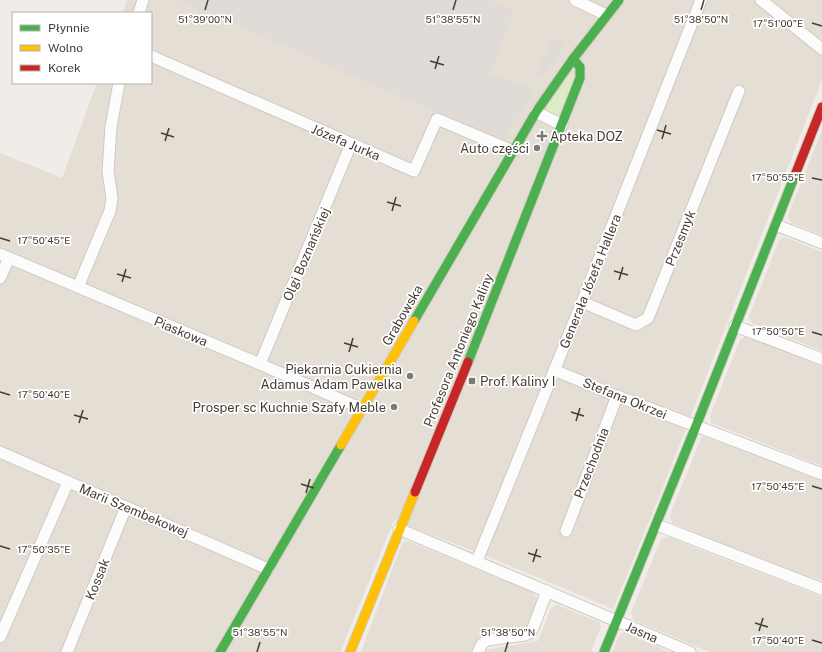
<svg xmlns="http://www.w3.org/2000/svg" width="822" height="652" viewBox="0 0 822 652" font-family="'Public Sans',sans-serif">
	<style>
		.residential { fill: #e4ded4 }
		.industrial { fill: #e0dbd6 }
		.green { fill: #deebc5 }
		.parking { fill: #dfdbd7 }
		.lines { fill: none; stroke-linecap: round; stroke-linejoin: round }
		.street-casing { stroke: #cecac5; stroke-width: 13 }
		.fast-casing { stroke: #d1cabf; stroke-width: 11 }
		.slow-casing { stroke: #d1cabf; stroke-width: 11 }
		.jam-casing { stroke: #d1cabf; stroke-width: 11 }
		.street { stroke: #fdfcfc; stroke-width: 11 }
		.fast { stroke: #4caf50; stroke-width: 9 }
		.slow { stroke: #ffc107; stroke-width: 9 }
		.jam { stroke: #c62828; stroke-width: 9 }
		.ticks { fill: none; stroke: #453d33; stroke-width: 1.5 }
		.poi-dot { fill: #817a72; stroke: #fff; stroke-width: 1.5 }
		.labels { text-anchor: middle; stroke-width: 3.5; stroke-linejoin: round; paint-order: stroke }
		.poi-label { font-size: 13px; fill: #453d33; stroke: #fff; text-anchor: end }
		.street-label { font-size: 13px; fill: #453d33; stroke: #fff }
		.ticks-label { font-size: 10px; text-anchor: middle; fill: #453d33; stroke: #fff; stroke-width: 3.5; stroke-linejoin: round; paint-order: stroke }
	</style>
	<rect width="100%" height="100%" fill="#f0ece8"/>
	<g class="residential">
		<polygon points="127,0 822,0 822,80 661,492 613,609 489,557 394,520 340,652 0,652 0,153 62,178 97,83 151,83 151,13 123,13"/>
		<polygon points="822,130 822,235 791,223 788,216"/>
		<polygon points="785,237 822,252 822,351 752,323 749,317 779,240"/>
		<polygon points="746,336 822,366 822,466 711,423 710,416 740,340"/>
		<polygon points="702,436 822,481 822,581 743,553 672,523 670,515"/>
		<polygon points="668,537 822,597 822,652 709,652 634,620 631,613 661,539"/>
		<polygon points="408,541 532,592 540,601 527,628 483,637 476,643 472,652 361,652 402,543"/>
		<polygon points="557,605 599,622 601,626 591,652 483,652 484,650 538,641 551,608"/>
		<polygon points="624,632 669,652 612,652 619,636"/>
	</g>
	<polygon class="industrial" points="177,0 488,0 514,11 490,74 534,89 504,140 351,76 298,51"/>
	<polygon class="green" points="571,73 575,75 559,116 556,116 547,111 546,107"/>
	<g class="parking">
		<polygon points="456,11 501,30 497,39 452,19"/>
		<polygon points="553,38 564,45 541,78 535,74"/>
		<polygon points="542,130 552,134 544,155 533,150"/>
	</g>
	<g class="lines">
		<defs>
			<g id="street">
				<polyline points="575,0 606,15"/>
				<polyline points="761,0 822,49"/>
				<polyline points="139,13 143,0"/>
				<polyline points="151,56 414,171 437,119 513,151"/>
				<polyline points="536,112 562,125"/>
				<polyline points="776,225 822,243"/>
				<polyline points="0,254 260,364 362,409"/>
				<polyline points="0,278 9,258"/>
				<polyline points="78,287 110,211 112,198 108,171 111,127 119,83"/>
				<polyline points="582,302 636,325 648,318 739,91"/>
				<polyline points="735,326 822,359"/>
				<polyline points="260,364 351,144"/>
				<polyline points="554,370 617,396 822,474"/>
				<polyline points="0,452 268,569"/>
				<polyline points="657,525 822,589"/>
				<polyline points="399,529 690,652"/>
				<polyline points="566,531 617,396"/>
				<polyline points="477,561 582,302 701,0"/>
				<polyline points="0,637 68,482"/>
				<polyline points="67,652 126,507"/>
				<polyline points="478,652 482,644 487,640 525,635 530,633 533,628 547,591"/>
			</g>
			<g id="fast">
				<polyline points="414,321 536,112 573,59 619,0"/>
				<polyline points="468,362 580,78 580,67 573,59"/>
				<polyline points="220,652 341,445"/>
				<polyline points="604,652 696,426 795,175"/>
			</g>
			<g id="slow">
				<polyline points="341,445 414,321"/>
				<polyline points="350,652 415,492"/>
			</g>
			<g id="jam">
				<polyline points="795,175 822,107"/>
				<polyline points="415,492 468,362"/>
			</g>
		</defs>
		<use href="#street" class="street-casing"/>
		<use href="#fast" class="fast-casing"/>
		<use href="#slow" class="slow-casing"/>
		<use href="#jam" class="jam-casing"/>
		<use href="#street" class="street"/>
		<use href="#fast" class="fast"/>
		<use href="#slow" class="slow"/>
		<use href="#jam" class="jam"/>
	</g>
	<path class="ticks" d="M205 10 208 0M453 10 456 0M701 10 704 0M812 23 822 26M430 61 444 65M435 69 439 56M657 130 671 134M161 133 174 137M662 139 666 125M165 141 169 128M812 178 822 180M387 202 401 206M392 211 396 197M0 238 10 241M614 271 628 275M117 274 131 278M619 280 623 267M122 282 126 269M812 332 822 335M344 343 358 347M349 352 353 338M0 392 10 395M571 412 584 416M74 415 88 419M576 421 580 408M79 423 83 410M301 484 314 488M812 486 822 489M306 493 310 479M0 546 10 549M528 553 541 557M533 562 537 549M755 623 768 627M759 631 763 618M812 640 822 643M257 652 260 642M505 652 508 642"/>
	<g class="poi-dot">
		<path d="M540 130h4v4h4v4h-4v4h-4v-4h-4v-4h4z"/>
		<circle cx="537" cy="148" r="4"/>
		<circle cx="410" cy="376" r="4"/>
		<rect x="468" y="377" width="8" height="8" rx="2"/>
		<circle cx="394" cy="407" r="4"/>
	</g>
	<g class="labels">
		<g class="poi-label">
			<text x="550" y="141" text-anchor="start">Apteka DOZ</text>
			<text x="529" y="153">Auto części</text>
			<text x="402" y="374">Piekarnia Cukiernia<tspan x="402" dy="15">Adamus Adam Pawelka</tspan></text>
			<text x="480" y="386" text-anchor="start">Prof. Kaliny I</text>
			<text x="386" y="412">Prosper sc Kuchnie Szafy Meble</text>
		</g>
		<g class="street-label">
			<text transform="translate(346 142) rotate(23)" y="5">Józefa Jurka</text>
			<text transform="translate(680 238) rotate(-68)" y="5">Przesmyk</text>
			<text transform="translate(306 254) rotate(-67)" y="5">Olgi Boznańskiej</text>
			<text transform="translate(590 281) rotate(-68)" y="5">Generała Józefa Hallera</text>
			<text transform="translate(402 315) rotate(-60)" y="5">Grabowska</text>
			<text transform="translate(181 331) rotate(23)" y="5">Piaskowa</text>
			<text transform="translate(458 350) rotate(-68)" y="5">Profesora Antoniego Kaliny</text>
			<text transform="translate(625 398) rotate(22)" y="5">Stefana Okrzei</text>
			<text transform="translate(591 463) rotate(-69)" y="5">Przechodnia</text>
			<text transform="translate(134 510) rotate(23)" y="5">Marii Szembekowej</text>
			<text transform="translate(97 579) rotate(-68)" y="5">Kossak</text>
			<text transform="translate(642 632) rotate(23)" y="5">Jasna</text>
		</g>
	</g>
	<g class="ticks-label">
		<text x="205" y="23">51°39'00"N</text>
		<text x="453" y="23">51°38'55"N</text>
		<text x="701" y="23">51°38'50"N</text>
		<text x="778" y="27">17°51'00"E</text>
		<text x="778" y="181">17°50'55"E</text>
		<text x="44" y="244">17°50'45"E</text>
		<text x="778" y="335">17°50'50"E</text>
		<text x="44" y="398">17°50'40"E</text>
		<text x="778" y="490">17°50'45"E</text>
		<text x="44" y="553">17°50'35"E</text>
		<text x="260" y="636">51°38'55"N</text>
		<text x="508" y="636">51°38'50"N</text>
		<text x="778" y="644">17°50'40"E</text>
	</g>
	<rect x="12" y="12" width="140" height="72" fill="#ffffff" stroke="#b5b1ad"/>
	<rect x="20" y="25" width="20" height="6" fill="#4caf50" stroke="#b5b1ad"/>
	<text x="48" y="32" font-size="12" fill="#453d33">Płynnie</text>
	<rect x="20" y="45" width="20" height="6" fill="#ffc107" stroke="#b5b1ad"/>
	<text x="48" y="52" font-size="12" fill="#453d33">Wolno</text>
	<rect x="20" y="65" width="20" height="6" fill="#c62828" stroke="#b5b1ad"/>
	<text x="48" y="72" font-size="12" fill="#453d33">Korek</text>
</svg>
